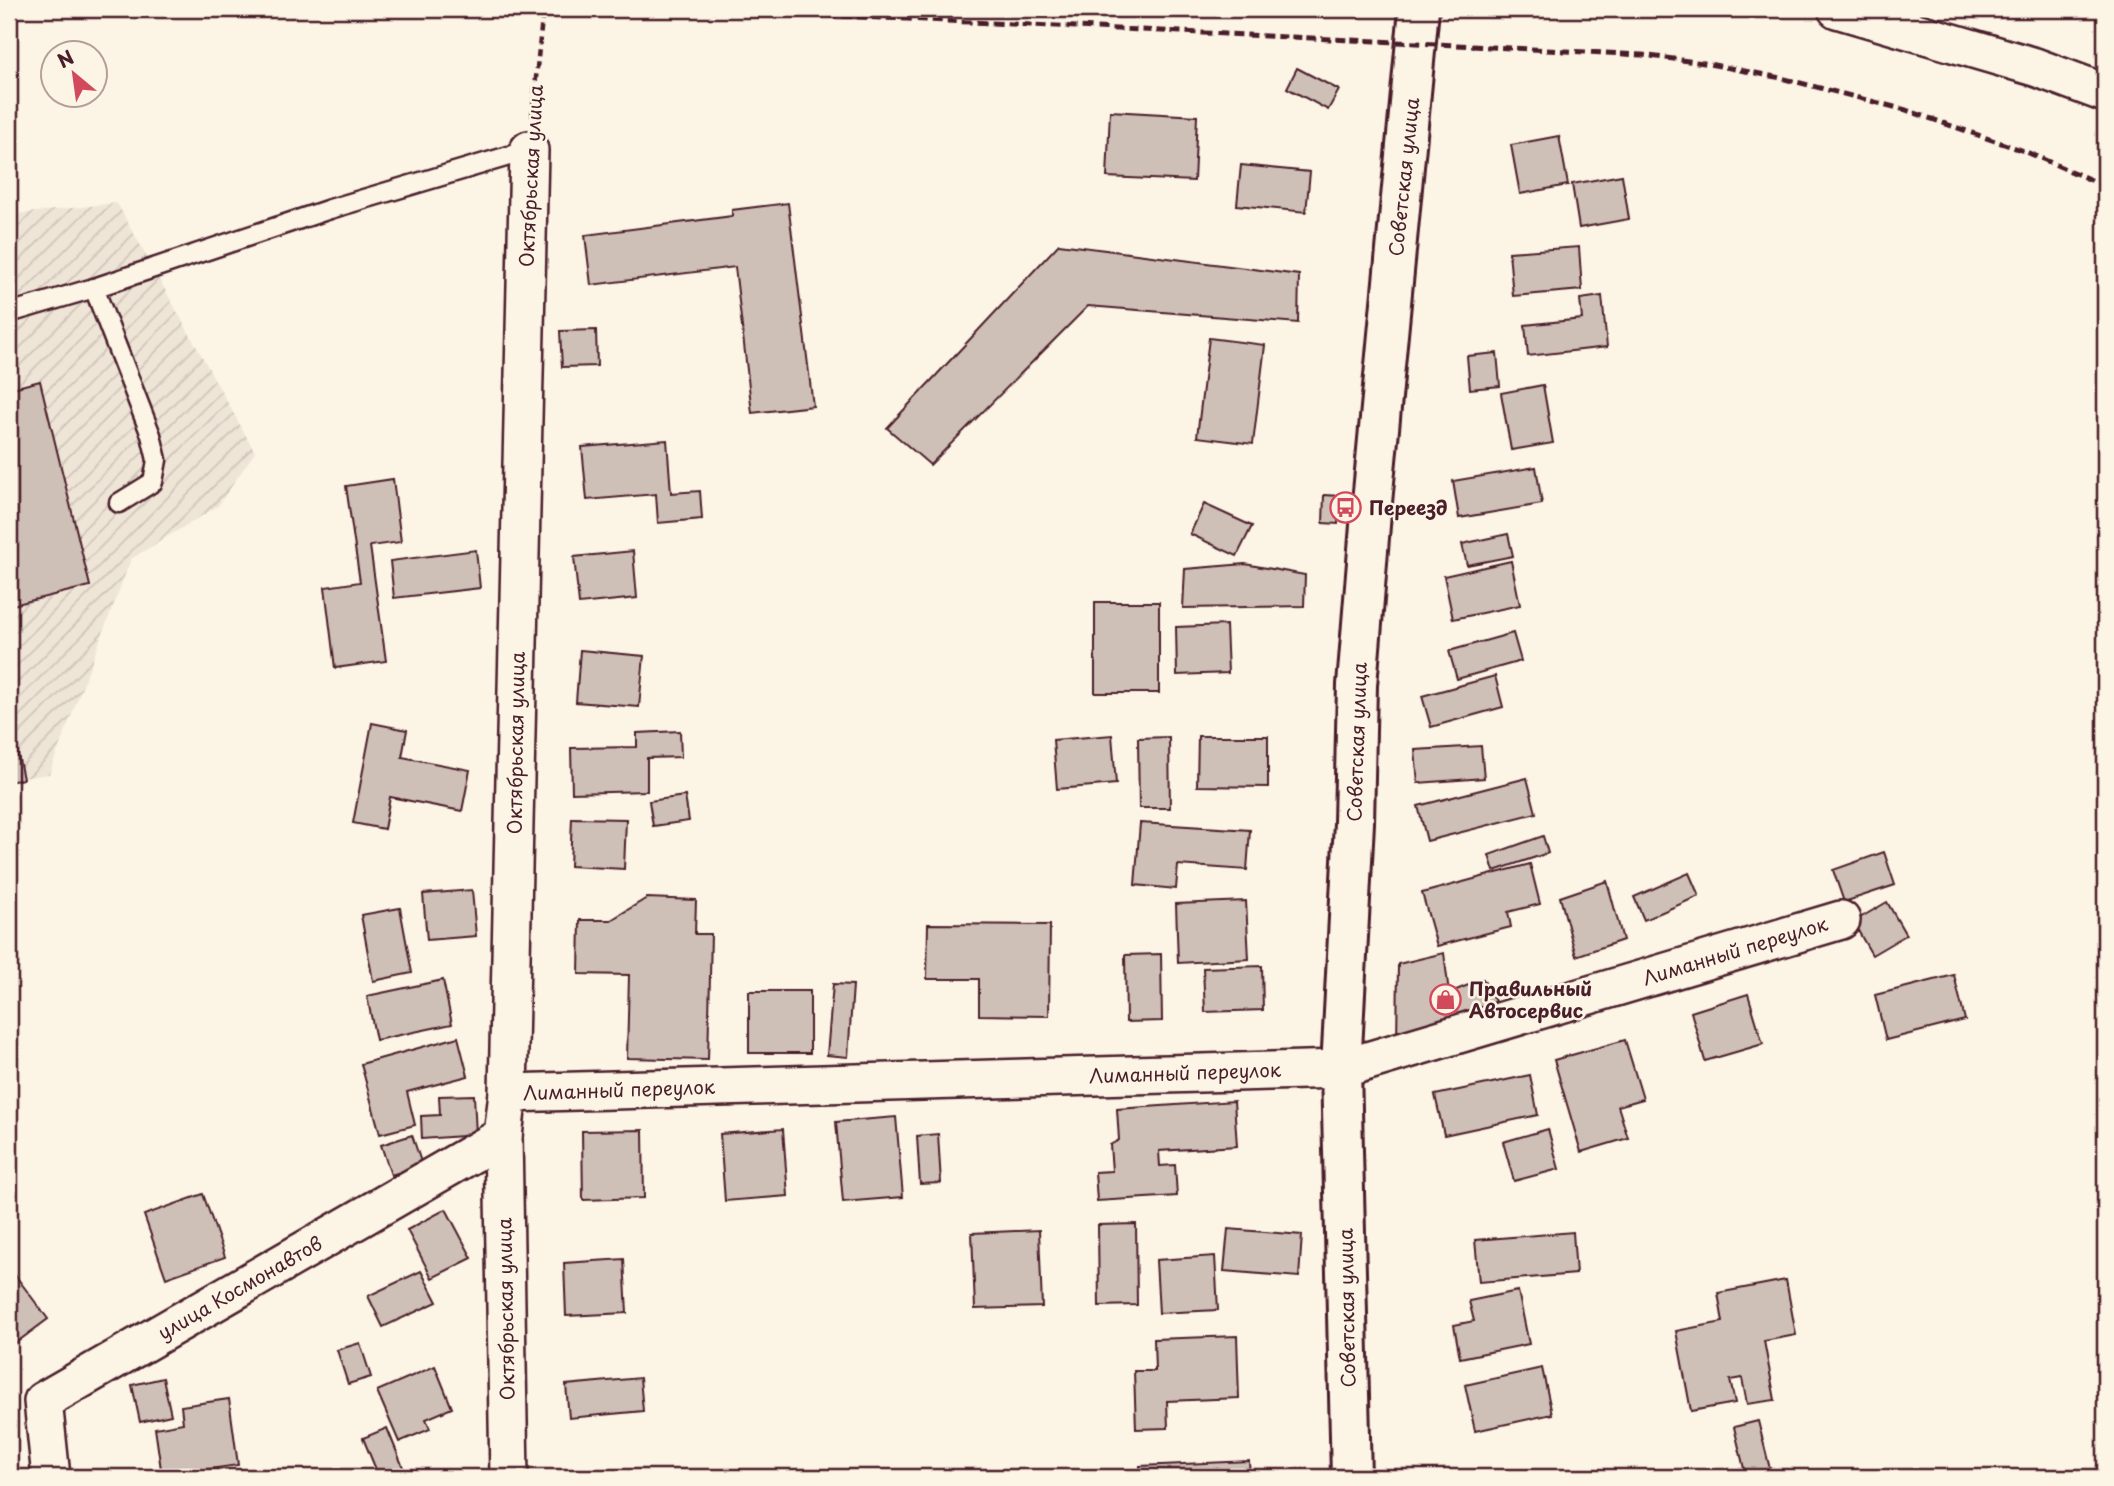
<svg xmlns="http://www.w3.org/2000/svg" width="2114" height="1486" viewBox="0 0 2114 1486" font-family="'Playpen Sans',sans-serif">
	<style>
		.industrial { fill: url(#industrial-furrows) }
		.building { fill: #cfc0b7; stroke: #4a1f2b; stroke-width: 2 }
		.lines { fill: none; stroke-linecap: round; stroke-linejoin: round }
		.lane-casing { stroke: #4a1f2b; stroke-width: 23 }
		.street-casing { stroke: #4a1f2b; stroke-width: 42 }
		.secondary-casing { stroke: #4a1f2b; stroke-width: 44 }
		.path { stroke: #4a1f2b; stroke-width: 4.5; stroke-dasharray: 7 5; stroke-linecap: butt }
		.lane { stroke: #fcf5e5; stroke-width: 18 }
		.street { stroke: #fcf5e5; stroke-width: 37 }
		.secondary { stroke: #fcf5e5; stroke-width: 38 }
		.rail { stroke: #4a1f2b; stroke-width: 5; stroke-dasharray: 10 5; stroke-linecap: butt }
		.labels { text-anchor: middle; stroke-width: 5; stroke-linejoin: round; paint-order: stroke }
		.street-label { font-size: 19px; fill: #4a1f2b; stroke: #fcf5e5 }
		.poi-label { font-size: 19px; font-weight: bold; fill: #4a1f2b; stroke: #fcf5e5; text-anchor: start }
	</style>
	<defs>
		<pattern id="industrial-furrows" width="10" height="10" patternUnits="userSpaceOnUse" patternTransform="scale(1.75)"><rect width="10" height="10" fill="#eee5d7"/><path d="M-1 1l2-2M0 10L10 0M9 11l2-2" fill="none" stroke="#cec4b9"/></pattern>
	</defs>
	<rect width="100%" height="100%" fill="#fcf5e5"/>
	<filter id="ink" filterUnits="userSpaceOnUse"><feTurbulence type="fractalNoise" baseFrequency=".0143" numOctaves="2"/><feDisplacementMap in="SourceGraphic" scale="14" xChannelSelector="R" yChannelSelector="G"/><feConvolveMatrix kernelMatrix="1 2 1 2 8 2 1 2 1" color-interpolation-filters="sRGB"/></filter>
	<g filter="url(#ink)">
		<polygon class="industrial" points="117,203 255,452 218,506 131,559 49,774 9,780 9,215"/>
		<g class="building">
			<polygon points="1297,68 1339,90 1328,110 1287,88"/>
			<polygon points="1110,111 1197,116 1194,181 1107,177"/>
			<polygon points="1559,136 1568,185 1520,194 1511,145"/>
			<polygon points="1241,165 1310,172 1306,212 1237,205"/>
			<polygon points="1622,175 1629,219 1579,228 1572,184"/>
			<polygon points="788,203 813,406 752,413 735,267 591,285 585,235 732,216 732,210"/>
			<polygon points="1059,244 1299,275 1298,323 1088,306 930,465 887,428"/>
			<polygon points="1579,247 1582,290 1513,296 1509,252"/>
			<polygon points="1602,296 1607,347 1528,356 1525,325 1582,319 1580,299"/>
			<polygon points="596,330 597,366 562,367 560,331"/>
			<polygon points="1209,338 1265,345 1253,444 1197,437"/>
			<polygon points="1497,353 1500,386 1470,389 1467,356"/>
			<polygon points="40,381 90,586 9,606 9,389"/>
			<polygon points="1543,385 1553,443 1511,450 1501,393"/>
			<polygon points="667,440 671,493 700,491 702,519 658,523 656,494 587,500 582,447"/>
			<polygon points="1536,467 1542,504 1459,518 1453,481"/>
			<polygon points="393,479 401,542 370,546 386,661 335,668 325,587 360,582 346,486"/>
			<polygon points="1324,495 1340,496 1338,524 1323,523"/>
			<polygon points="1204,504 1252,526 1237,556 1190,534"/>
			<polygon points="1508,534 1513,556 1467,565 1462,544"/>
			<polygon points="476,550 480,588 394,598 390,561"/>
			<polygon points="633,551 637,598 579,604 574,557"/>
			<polygon points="1511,561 1520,605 1453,619 1444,576"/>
			<polygon points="1245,564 1305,575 1304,606 1183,608 1185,569"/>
			<rect x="1095" y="602" width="64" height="91"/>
			<polygon points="1226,625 1228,673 1177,675 1176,627"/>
			<polygon points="1513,633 1521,661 1457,679 1449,651"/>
			<polygon points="580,650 644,656 639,707 576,702"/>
			<polygon points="1495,676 1503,707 1431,727 1422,696"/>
			<polygon points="9,711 23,779 9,782"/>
			<polygon points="372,723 407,730 402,757 470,770 462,811 390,797 384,829 353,823"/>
			<polygon points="680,731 681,757 647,758 647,791 572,793 571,748 637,747 637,733"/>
			<polygon points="1112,735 1116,784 1057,789 1053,740"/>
			<polygon points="1198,736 1268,736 1268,787 1197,786"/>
			<polygon points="1169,737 1170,808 1139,808 1138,738"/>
			<polygon points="1481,746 1484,778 1418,783 1415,750"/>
			<polygon points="1527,778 1536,813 1427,841 1418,806"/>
			<polygon points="685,796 689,821 653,826 649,801"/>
			<polygon points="572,818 626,819 624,869 570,866"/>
			<polygon points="1140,823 1250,830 1247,870 1178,865 1176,889 1135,885"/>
			<polygon points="1543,836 1548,853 1494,871 1489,855"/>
			<polygon points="1884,852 1895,885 1844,902 1833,870"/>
			<polygon points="1530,864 1540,904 1508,912 1511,927 1437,946 1422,893"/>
			<polygon points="1689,873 1699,896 1644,920 1634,897"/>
			<polygon points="1607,881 1623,940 1576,956 1560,897"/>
			<polygon points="472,890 476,936 427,940 423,894"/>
			<polygon points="647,898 696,900 695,934 711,934 708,1060 627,1058 629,975 579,974 580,920 611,920"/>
			<polygon points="1246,901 1249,959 1178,963 1176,904"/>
			<polygon points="1887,902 1906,935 1872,955 1853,922"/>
			<polygon points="400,908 412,973 373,981 361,915"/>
			<polygon points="928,924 1050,925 1049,1016 979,1015 979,979 927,979"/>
			<polygon points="1444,953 1449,993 1483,979 1498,1007 1397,1045 1398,964"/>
			<polygon points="1161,954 1162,1021 1126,1022 1125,955"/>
			<polygon points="1262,966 1263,1010 1205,1012 1203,968"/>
			<polygon points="1954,975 1965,1020 1886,1040 1875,995"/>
			<polygon points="443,980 452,1024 376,1040 367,996"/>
			<polygon points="833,984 853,985 848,1057 827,1055"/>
			<rect x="749" y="991" width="61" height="62"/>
			<polygon points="1748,994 1763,1044 1705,1061 1691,1012"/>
			<polygon points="458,1037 468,1076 407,1092 415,1125 380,1134 361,1064"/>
			<polygon points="1625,1040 1643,1099 1618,1106 1628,1138 1581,1152 1554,1060"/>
			<polygon points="1530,1075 1538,1115 1444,1135 1435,1095"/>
			<polygon points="474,1095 476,1135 422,1139 421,1116 440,1115 439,1096"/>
			<polygon points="1234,1101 1237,1146 1159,1151 1160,1166 1175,1165 1177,1196 1097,1201 1095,1172 1112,1171 1110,1145 1119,1140 1117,1109"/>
			<polygon points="896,1117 903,1197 843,1202 836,1122"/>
			<polygon points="783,1129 788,1196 725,1201 720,1134"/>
			<polygon points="1548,1129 1559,1169 1514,1181 1503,1142"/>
			<polygon points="643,1130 644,1198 583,1200 582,1131"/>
			<polygon points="938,1134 941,1183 920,1184 917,1136"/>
			<polygon points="412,1135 422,1165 391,1175 381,1145"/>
			<polygon points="203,1194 225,1257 166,1278 144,1215"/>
			<polygon points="446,1209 472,1258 432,1278 407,1230"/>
			<polygon points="1136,1224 1137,1305 1099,1306 1098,1225"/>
			<polygon points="1228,1229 1302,1235 1299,1277 1224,1271"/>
			<polygon points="1039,1230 1042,1307 975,1309 972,1233"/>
			<polygon points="1573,1232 1576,1274 1479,1282 1475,1240"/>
			<polygon points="1215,1256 1218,1310 1159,1313 1156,1260"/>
			<polygon points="624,1259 627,1313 566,1316 564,1263"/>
			<polygon points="9,1267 48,1319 9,1348"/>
			<polygon points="421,1271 437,1302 383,1327 368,1296"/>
			<polygon points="1786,1280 1796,1335 1764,1341 1775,1400 1747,1404 1742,1378 1730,1380 1735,1403 1691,1411 1676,1331 1723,1322 1718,1293"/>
			<polygon points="1518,1291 1529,1344 1460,1358 1454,1325 1474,1321 1469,1301"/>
			<polygon points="1237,1336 1239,1398 1167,1401 1168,1428 1136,1429 1134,1371 1155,1371 1154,1339"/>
			<polygon points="360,1343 371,1377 348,1384 337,1350"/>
			<polygon points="435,1366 452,1408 426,1419 430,1429 399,1442 377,1391"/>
			<polygon points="1542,1368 1552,1414 1475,1431 1465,1385"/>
			<polygon points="163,1378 171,1415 140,1422 132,1385"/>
			<polygon points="640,1378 643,1411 569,1418 566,1385"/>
			<polygon points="229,1399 238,1465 162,1476 155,1428 183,1423 181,1406"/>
			<polygon points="1758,1421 1772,1477 1746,1477 1734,1427"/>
			<polygon points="387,1428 407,1477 379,1477 363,1438"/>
			<polygon points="1249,1461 1250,1477 1140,1477 1140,1466"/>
			<polygon points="640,1475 640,1477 587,1477"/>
		</g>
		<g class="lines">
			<defs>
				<g id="lane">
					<polyline points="94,288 151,435 157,460 153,482 119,503"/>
					<polyline points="9,313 94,288 330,209 529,150"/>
				</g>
				<g id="street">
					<polyline points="1837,9 2035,67 2105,93"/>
					<polyline points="508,1093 1341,1069 1841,920"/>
					<polyline points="51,1477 43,1401 503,1136"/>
					<polyline points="509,1477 503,1136 508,1093 529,150"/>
				</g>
				<polyline id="secondary" points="1351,1477 1341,1069 1354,823 1357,685 1371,513 1419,9"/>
			</defs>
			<use href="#lane" class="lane-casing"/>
			<use href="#street" class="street-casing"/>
			<use href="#secondary" class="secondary-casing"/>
			<polyline class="path" points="532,117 543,9"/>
			<use href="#lane" class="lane"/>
			<use href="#street" class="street"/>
			<use href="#secondary" class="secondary"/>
			<polyline class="rail" points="692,9 1417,43 1642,55 1704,63 1781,78 1906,110 2024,151 2105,186"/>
		</g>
	</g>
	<defs>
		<symbol id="bus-ring" viewBox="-11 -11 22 22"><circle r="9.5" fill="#fcf5e5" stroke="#d1495b" stroke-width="1.5"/><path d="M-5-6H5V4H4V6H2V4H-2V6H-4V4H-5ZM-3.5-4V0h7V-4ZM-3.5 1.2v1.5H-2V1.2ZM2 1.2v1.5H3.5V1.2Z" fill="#d1495b"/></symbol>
		<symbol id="shop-ring" viewBox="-11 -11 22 22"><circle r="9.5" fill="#fcf5e5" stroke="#d1495b" stroke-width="1.5"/><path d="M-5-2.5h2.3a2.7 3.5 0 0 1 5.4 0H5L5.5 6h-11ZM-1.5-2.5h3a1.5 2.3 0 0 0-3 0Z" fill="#d1495b"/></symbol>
	</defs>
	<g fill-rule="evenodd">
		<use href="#bus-ring" x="1328" y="490" width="35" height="35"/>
		<use href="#shop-ring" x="1428" y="982" width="35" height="35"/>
	</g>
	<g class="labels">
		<g class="street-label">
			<text transform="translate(531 176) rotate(-87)" y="7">Октябрьская улица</text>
			<text transform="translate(1404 177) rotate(-84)" y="7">Советская улица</text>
			<text transform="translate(1357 742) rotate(-88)" y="7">Советская улица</text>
			<text transform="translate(516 743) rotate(-89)" y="7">Октябрьская улица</text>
			<text transform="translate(1735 951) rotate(-17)" y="7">Лиманный переулок</text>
			<text transform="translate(1185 1073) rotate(-2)" y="7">Лиманный переулок</text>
			<text transform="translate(619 1090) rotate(-2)" y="7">Лиманный переулок</text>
			<text transform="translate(240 1288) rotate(-30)" y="7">улица Космонавтов</text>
			<text transform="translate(1347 1308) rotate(-91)" y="7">Советская улица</text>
			<text transform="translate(506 1309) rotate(-91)" y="7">Октябрьская улица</text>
		</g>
		<g class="poi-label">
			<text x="1369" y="515">Переезд</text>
			<text x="1469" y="996">Правильный<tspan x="1469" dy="22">Автосервис</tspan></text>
		</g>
	</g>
	<rect width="2114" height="1486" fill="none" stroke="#fcf5e5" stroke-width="35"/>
	<rect x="18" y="18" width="2079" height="1451" fill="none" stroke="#4a1f2b" stroke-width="2.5" filter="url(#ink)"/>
	<g transform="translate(74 74) rotate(331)"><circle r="33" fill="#fcf5e5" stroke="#b59f9b" stroke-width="2"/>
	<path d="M0-5L12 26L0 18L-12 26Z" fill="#d1495b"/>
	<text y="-10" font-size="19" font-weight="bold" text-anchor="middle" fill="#4a1f2b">N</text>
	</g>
</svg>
